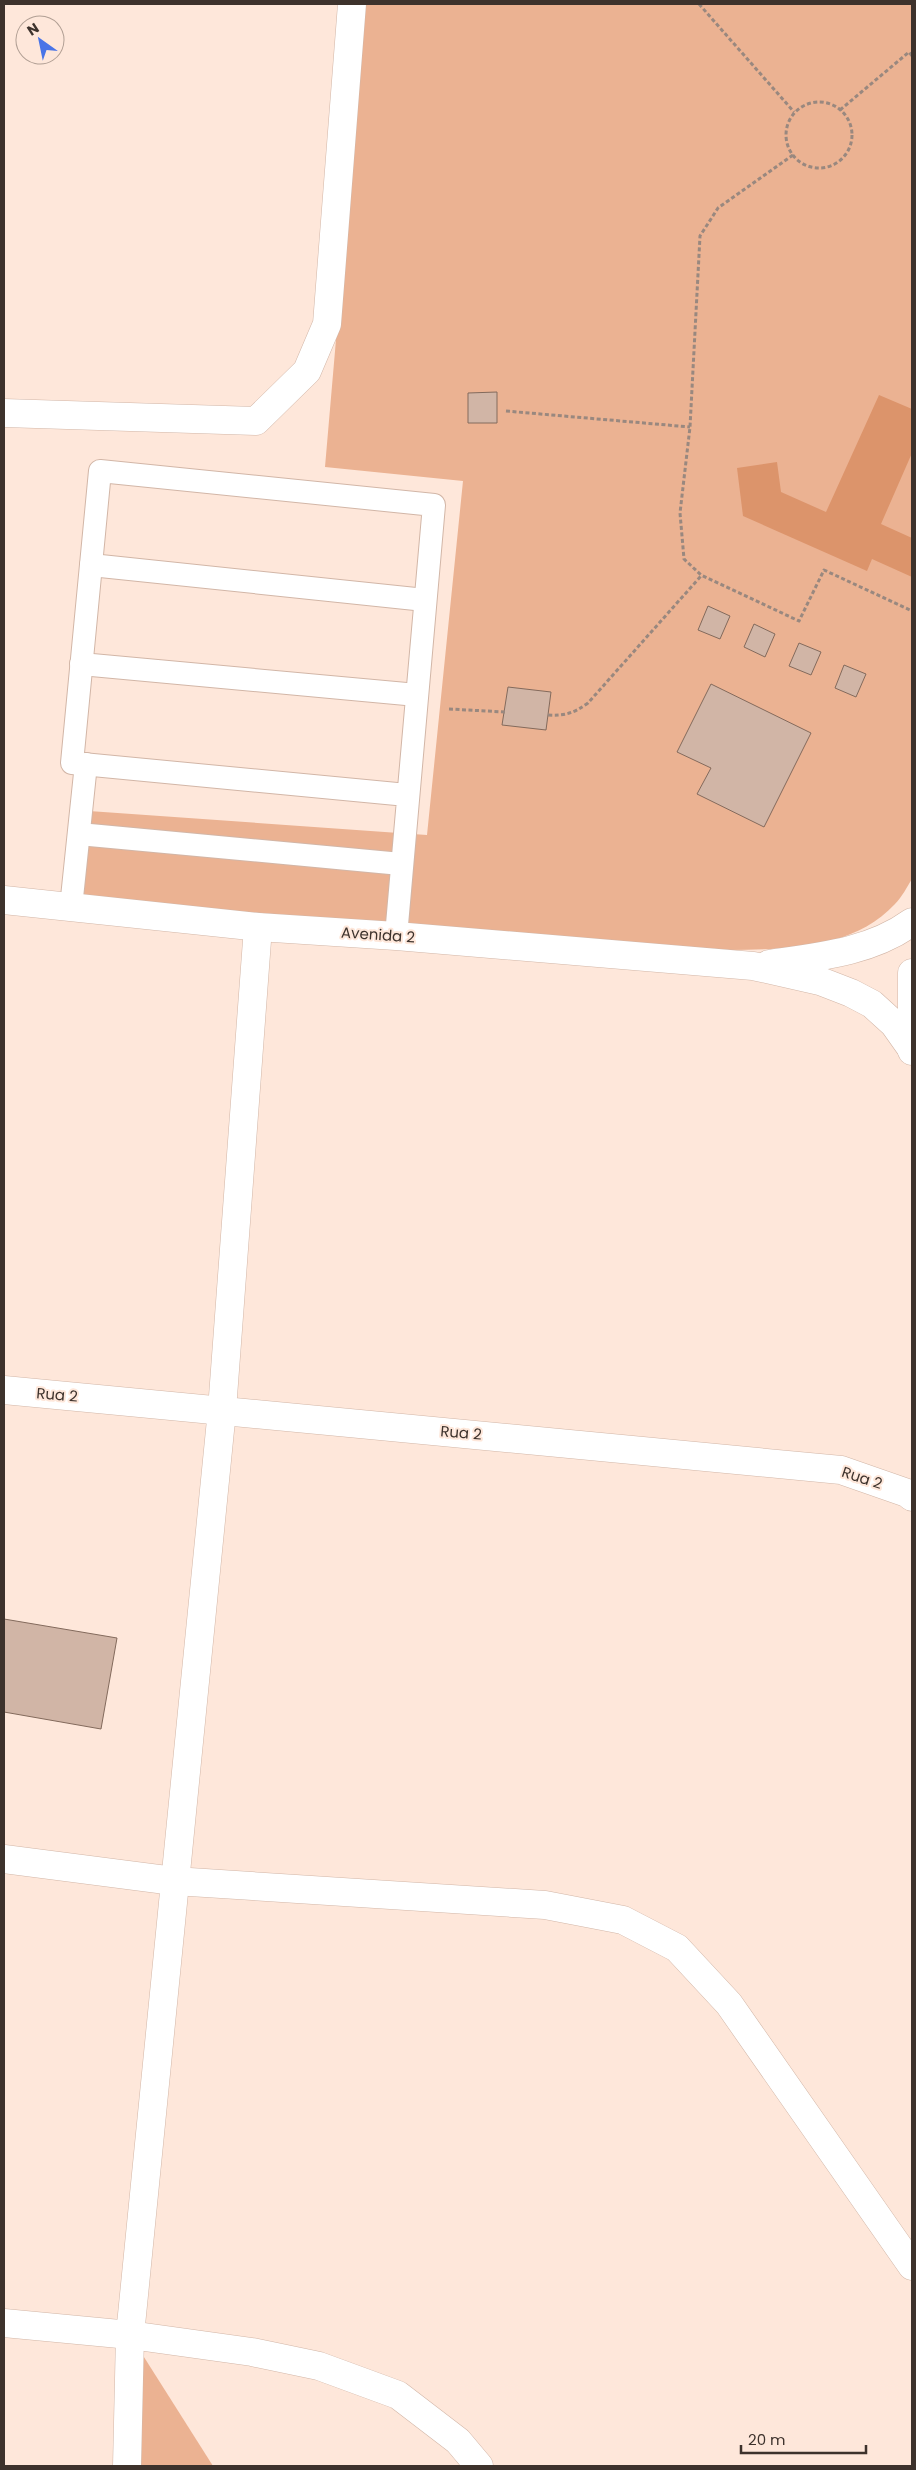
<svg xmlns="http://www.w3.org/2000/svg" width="916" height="2470" viewBox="0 0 916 2470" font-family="Poppins,sans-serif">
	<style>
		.green { fill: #ebb292 }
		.water { fill: #dc946b }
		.building { fill: #d1b5a6; stroke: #836a5c }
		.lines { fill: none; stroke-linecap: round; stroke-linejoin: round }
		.lane-casing { stroke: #d2b6a7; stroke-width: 24 }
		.street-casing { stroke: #d2b6a7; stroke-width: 29 }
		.secondary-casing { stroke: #d2b6a7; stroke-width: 29 }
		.path { stroke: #99887f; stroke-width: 3; stroke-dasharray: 4 2.5; stroke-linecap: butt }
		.lane { stroke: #fff; stroke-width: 22 }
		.street { stroke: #fff; stroke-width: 28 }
		.secondary { stroke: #fff; stroke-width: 28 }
		.labels { text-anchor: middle; stroke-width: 4; stroke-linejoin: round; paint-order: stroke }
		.street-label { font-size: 15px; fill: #3d322c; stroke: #fee7da }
	</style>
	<rect width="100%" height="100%" fill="#fee7da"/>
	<g class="green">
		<path d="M365 4H912V879C907 887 902 897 895 904 853 949 788 949 730 950L81 899 89 811 427 835 463 481 325 467Z"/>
		<polygon points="130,2335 213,2466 127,2466"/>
	</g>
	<polygon class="water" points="879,395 912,409 912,453 881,524 912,538 912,577 872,559 867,571 743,516 737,468 777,462 781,492 826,512"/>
	<g class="building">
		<polygon points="497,392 497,423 468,423 468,393"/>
		<polygon points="708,606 730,616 720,639 698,630"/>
		<polygon points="754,624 775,634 765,657 744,647"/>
		<polygon points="799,643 821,652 811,675 789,666"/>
		<polygon points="844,665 866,674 856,697 835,688"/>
		<polygon points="711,684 811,733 764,827 697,794 711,768 677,752"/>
		<polygon points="508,687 551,692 546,730 502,725"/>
		<polygon points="4,1619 117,1638 101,1729 4,1712"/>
	</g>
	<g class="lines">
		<defs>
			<g id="lane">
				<polyline points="91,565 425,600"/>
				<polyline points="81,664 417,695"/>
				<polyline points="79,834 401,864"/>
				<polyline points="71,907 86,764"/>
				<polyline points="396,936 434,505 100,471 72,763 407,795"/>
			</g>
			<g id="street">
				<polyline points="4,413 256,421 307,371 327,324 352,4"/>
				<polyline points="4,1390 841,1470 907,1493 912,1497"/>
				<polyline points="4,1859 174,1881 545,1905 623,1920 677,1948 729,2004 912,2266"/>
				<polyline points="4,2323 130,2335 252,2352 319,2366 398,2395 458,2441 479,2466"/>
				<polyline points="127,2466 130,2335 222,1410 258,927"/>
			</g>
			<g id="secondary">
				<polyline points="4,900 258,927 396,936 753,966 820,981 851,993 872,1004 894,1024 911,1048"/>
				<path d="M769 964C818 957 871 952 912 922"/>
				<polyline points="912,1051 912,973"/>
			</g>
		</defs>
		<use href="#lane" class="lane-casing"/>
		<use href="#street" class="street-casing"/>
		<use href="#secondary" class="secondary-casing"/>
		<g class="path">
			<polyline points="699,4 794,112"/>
			<circle cx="819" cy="135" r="33"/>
			<polyline points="840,110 909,52 912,56"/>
			<polyline points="793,155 718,208 700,236 690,427 680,513 684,559 701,575 799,621 824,570 912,611"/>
			<polyline points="506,411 690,427"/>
			<polyline points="449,709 505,712"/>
			<path d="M548 715C565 716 574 713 588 703L701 576"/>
		</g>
		<use href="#lane" class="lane"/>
		<use href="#street" class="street"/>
		<use href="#secondary" class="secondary"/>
	</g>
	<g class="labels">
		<g class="street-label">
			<text transform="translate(378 935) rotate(4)" y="5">Avenida 2</text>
			<text transform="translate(57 1395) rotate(5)" y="5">Rua 2</text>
			<text transform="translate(461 1433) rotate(5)" y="5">Rua 2</text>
			<text transform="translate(862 1478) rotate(18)" y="5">Rua 2</text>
		</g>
	</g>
	<rect width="916" height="2470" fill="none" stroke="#3d322c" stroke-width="10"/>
	<g transform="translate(40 40) rotate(327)"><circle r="24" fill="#fee7da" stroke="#b19f94"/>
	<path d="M0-4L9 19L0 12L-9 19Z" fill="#4974e7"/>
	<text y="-8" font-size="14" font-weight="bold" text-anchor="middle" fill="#3d322c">N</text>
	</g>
	<path d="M741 2445v8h125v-8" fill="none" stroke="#3d322c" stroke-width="2.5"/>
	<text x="748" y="2445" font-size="15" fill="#3d322c" stroke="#fee7da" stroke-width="4" paint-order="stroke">20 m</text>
</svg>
